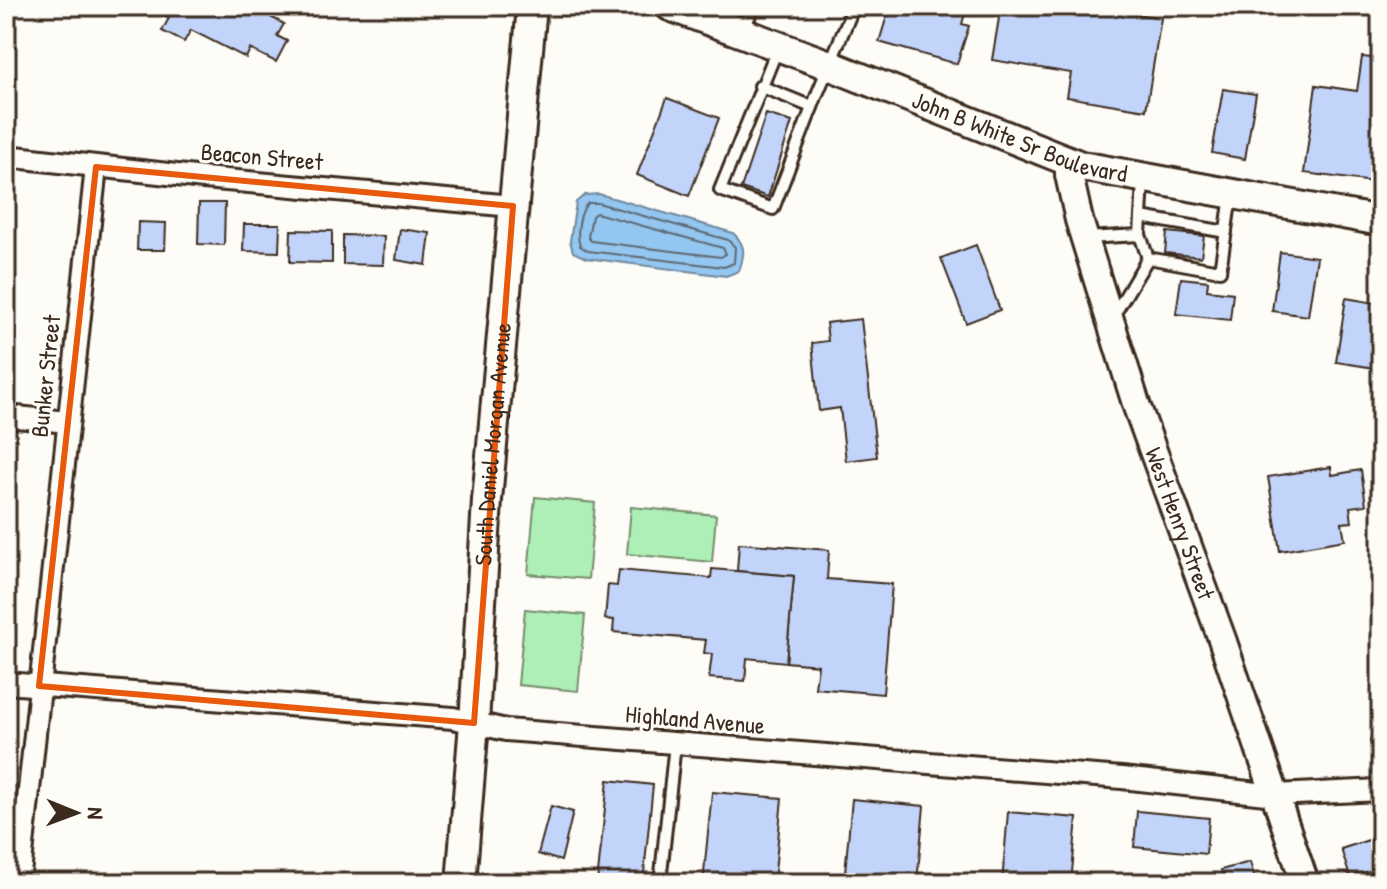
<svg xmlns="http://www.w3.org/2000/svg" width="1387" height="889" viewBox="0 0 1387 889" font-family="'Patrick Hand',sans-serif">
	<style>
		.green { fill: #aeefb8; stroke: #748c6b; stroke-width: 2 }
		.water { fill: #93c6f0; stroke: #70889c; stroke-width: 2 }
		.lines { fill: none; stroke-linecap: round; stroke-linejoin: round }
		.shore { stroke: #5e6872; stroke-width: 2 }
		.building { fill: #c2d4fa; stroke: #3b2a1e; stroke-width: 2 }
		.service-casing { stroke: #3b2a1e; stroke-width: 16 }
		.minor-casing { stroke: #3b2a1e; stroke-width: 26 }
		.tertiary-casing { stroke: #3b2a1e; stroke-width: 32 }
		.secondary-casing { stroke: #3b2a1e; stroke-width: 34 }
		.service { stroke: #fdfcf7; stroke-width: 10 }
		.minor { stroke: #fdfcf7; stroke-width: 20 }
		.tertiary { stroke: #fdfcf7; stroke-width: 26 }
		.secondary { stroke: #fdfcf7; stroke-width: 28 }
		.marked { fill: none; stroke: #e8590c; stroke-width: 6; stroke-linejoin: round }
		.labels { text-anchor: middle; stroke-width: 6; stroke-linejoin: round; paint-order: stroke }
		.street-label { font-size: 24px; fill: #3b2a1e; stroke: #fdfcf7 }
	</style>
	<rect width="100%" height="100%" fill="#fdfcf7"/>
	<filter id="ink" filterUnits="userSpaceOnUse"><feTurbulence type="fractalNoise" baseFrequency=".0125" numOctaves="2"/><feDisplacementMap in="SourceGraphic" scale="16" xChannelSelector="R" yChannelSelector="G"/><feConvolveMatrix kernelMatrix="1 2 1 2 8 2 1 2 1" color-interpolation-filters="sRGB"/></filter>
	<g filter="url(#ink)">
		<g class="green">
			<polygon points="535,497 595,503 588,579 528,574"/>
			<polygon points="631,507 716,515 712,562 627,554"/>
			<polygon points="525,609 585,615 578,691 518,685"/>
		</g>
		<path class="water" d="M599 194 733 233C746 245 745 254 739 271L726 276 586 258 573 252 570 241 576 202 585 195Z"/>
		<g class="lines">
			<g class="shore">
				<path d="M588 203H598L728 240 735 247 734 263 724 267 588 251 580 246C576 235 579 211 588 203Z"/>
				<polygon points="596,213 723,248 726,254 721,257 591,241 588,237 592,216"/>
			</g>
		</g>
		<g class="building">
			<polygon points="167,6 275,6 269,16 284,24 277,36 287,41 276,62 250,49 246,58 191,30 184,42 162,31 169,18 163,15"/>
			<polygon points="890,6 967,6 962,24 969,26 957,64 879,42"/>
			<polygon points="1001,6 1090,6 1161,18 1146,110 1067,97 1071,73 992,60"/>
			<polygon points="1362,57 1381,59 1379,153 1381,153 1381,183 1304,173 1316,85 1357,91"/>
			<polygon points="1223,89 1256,94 1245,159 1212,153"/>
			<polygon points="667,98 719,118 689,196 637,175"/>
			<polygon points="766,114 792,122 768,197 741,188"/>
			<polygon points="199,203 225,203 224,245 198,244"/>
			<polygon points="138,222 166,223 165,250 137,250"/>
			<polygon points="244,224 280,224 279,252 243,251"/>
			<polygon points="400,229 430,233 426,265 396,260"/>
			<polygon points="291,230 332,231 332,263 290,262"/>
			<polygon points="1167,232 1204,236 1201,257 1165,253"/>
			<polygon points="343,235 384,236 383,265 343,264"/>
			<polygon points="976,245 1000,310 966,323 941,258"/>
			<polygon points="1280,252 1317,257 1308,316 1272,311"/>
			<polygon points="1181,278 1208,281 1207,290 1233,293 1230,320 1176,314"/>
			<polygon points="1346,298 1381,304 1381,369 1336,362"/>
			<polygon points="861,319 877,457 846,461 840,408 819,411 812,343 828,341 826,323"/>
			<polygon points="1331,467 1332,475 1361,470 1366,505 1350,507 1352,522 1342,523 1345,540 1280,551 1268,477"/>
			<polygon points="739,543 829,550 827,579 892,584 883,694 815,688 818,665 786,662 794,576 737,571"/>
			<polygon points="712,569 794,576 786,662 747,658 745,681 709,678 712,654 704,653 706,640 613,632 614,620 605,619 608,585 617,586 619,570 711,578"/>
			<polygon points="608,780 653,785 643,883 597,883"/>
			<polygon points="712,792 782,798 774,883 703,883"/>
			<polygon points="852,799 924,806 917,883 844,883"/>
			<polygon points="551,806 573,812 561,861 538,854"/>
			<polygon points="1137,811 1209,818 1206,854 1134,847"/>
			<polygon points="1008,812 1077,818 1071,883 1002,883"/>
			<polygon points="1381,836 1381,867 1350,877 1341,849"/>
			<polygon points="1250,862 1256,883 1225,883 1221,870"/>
		</g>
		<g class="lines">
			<defs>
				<g id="service">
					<polyline points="744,31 753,6"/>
					<polyline points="778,47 720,190 773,209 818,92 854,6"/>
					<polyline points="760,86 812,107"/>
					<polyline points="1143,180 1140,235 1148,258 1220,271 1231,196"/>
					<polyline points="1141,217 1226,232"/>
					<polyline points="1086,238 1140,235"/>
					<polyline points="1114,315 1148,258"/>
					<polyline points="1377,741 1381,740"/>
					<polyline points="660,883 675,744"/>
				</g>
				<g id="minor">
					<polyline points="6,156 204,178 513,206"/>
					<polyline points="6,416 68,422"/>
					<polyline points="6,683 453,718 506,730 1122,778 1275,795 1381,790"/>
					<polyline points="19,883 96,167"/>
				</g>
				<g id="tertiary">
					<path id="s1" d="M1069 161V175L1079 220 1137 407 1222 639 1305 883"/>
				</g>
				<g id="secondary">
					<path id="s2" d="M670 6 829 65 1081 166 1381 221"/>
					<path id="s3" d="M461 883 474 723 487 500 532 6"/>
				</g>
			</defs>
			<use href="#service" class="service-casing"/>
			<use href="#minor" class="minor-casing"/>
			<use href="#tertiary" class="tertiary-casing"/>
			<use href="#secondary" class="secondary-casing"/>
			<use href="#service" class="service"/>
			<use href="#minor" class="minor"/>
			<use href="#tertiary" class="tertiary"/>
			<use href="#secondary" class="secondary"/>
		</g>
	</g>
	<path class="marked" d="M96 167 513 206 474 723 39 686Z"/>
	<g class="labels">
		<g class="street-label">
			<text dy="8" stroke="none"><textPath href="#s2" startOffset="374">John B White Sr Boulevard</textPath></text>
			<text transform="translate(262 157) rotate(5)" y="8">Beacon Street</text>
			<text transform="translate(46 376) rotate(-84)" y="8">Bunker Street</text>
			<text dy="8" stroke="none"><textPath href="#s3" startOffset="440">South Daniel Morgan Avenue</textPath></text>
			<text dy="8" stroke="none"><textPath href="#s1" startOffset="380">West Henry Street</textPath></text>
			<text transform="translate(695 720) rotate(5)" y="8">Highland Avenue</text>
		</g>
	</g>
	<rect width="1387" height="889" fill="none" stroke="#fdfcf7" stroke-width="32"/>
	<rect x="16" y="16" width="1355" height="857" fill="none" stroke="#3b2a1e" stroke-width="3" filter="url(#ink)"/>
	<g transform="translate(76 813) rotate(91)" stroke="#fdfcf7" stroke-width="6" paint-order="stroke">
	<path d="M0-6L14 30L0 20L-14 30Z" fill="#3b2a1e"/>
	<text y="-12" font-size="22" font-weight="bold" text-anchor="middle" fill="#3b2a1e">N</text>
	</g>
</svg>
